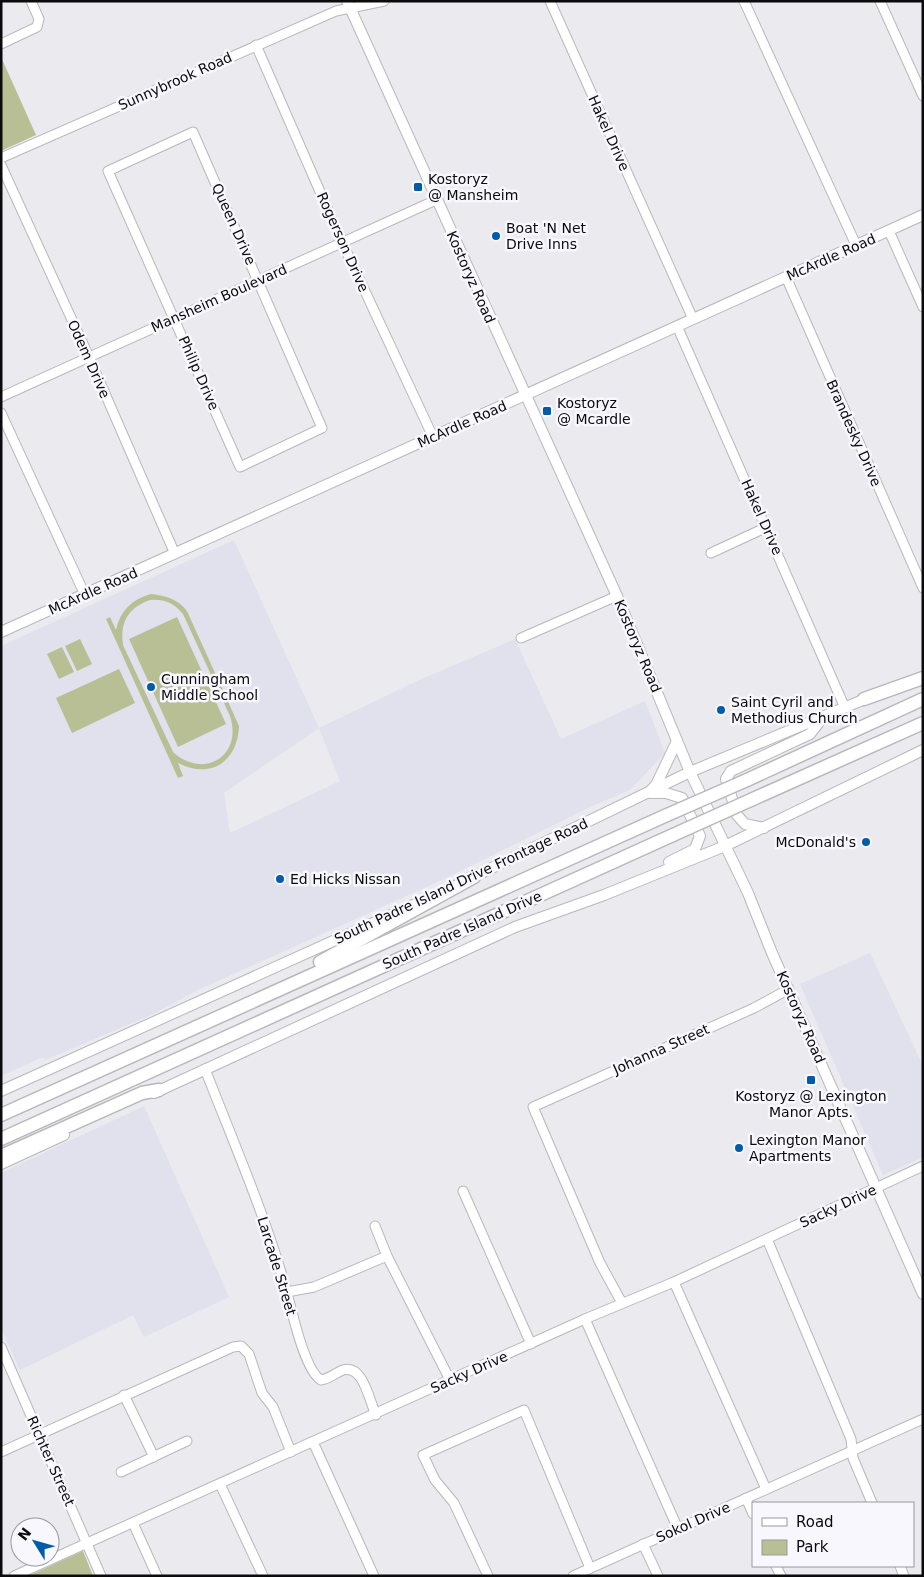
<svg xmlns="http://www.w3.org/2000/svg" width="924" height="1577" viewBox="0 0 924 1577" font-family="'DejaVu Sans',sans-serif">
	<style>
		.built { fill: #e1e0ed; fill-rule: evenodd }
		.green { fill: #b8bf95; fill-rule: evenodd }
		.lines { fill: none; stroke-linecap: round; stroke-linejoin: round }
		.minor-casing { stroke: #b7b7bc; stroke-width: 11 }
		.major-casing { stroke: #b7b7bc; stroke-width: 12 }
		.highway-casing { stroke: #b7b7bc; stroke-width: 15 }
		.minor { stroke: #fff; stroke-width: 9 }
		.major { stroke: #fff; stroke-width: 10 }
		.highway { stroke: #fff; stroke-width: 12 }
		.highway-bridge-casing { stroke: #b7b7bc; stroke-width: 15; stroke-linecap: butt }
		.highway-bridge { stroke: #fff; stroke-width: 12 }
		.poi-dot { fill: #005ca9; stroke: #f8f7fd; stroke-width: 2 }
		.labels { text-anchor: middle; stroke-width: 5; stroke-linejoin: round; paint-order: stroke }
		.street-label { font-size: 14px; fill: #0b0b0d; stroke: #f8f7fd }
		.poi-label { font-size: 14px; fill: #0b0b0d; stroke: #f8f7fd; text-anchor: start }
	</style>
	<rect width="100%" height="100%" fill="#eaeaef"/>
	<g class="built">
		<path d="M234 540 319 728 417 681 515 639 561 739 645 701 665 753 630 790 590 807 444 879 198 990 149 1016 45 1060 43 1057 1 1076V646ZM319 728 340 781 230 833 224 793Z"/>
		<polygon points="870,953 923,1066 923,1157 883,1175 800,984"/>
		<polygon points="144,1106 229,1297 144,1337 133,1315 20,1370 1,1328 1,1173"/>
	</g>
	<g class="green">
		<polygon points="1,57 36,135 1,151"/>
		<path d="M151 594C166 596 178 599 187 611L239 726C238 761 211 780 178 763L183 776 178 778 106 619 110 617 116 630C120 611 132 599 151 594ZM150 600C164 599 174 603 183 614L230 716C243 756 204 780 173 752L123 645C120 622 128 608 150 600Z"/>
		<polygon points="177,617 226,724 178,747 129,639"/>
		<polygon points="80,639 92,664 77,671 65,646"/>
		<polygon points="62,647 74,672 59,679 47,654"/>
		<polygon points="119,669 135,703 72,733 56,698"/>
		<polygon points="83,1551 93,1576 28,1576"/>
	</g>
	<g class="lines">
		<defs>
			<g id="minor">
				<polyline points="550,1 693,319"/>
				<polyline points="744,1 856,245"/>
				<polyline points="880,1 923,96"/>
				<polyline points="1,44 37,27 39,19 31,1"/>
				<polyline points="256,45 342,242 433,437"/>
				<polygon points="193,132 322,428 240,467 108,171"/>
				<polyline points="1,158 336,11 384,1"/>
				<polyline points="1,165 89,357 175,554"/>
				<polyline points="889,231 923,307"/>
				<polyline points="786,277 923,588"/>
				<polyline points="677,326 845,708"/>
				<polyline points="1,397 436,200"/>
				<polyline points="1,413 85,595"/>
				<polyline points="711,553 767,527"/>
				<polyline points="521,638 617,596"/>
				<path d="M205 1069C236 1149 271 1228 292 1312 296 1328 307 1372 321 1380 329 1379 335 1373 343 1370 363 1364 369 1400 376 1415"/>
				<polyline points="463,1191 531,1344"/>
				<polyline points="375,1226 387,1256 450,1380"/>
				<polyline points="767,1239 851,1439 853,1458 872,1503"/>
				<polyline points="674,1282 766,1489"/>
				<polyline points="287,1292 314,1287 387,1256"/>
				<polyline points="622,1303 600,1263 533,1107 754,1008 789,989"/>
				<polyline points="585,1319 678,1529"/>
				<polyline points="1,1347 101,1576"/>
				<polyline points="124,1395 154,1457"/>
				<polyline points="313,1442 374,1576"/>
				<polyline points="1,1452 233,1347 241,1346 249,1354 262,1393 273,1407 291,1452"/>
				<polyline points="121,1472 187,1441"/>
				<polyline points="220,1484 263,1576"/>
				<polyline points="746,1498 753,1514"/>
				<polyline points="133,1523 157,1576"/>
				<polyline points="643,1544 658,1576"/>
				<polyline points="776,1566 781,1576"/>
				<polyline points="900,1566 904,1576"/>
				<polyline points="14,1576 585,1319 674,1282 923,1166"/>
				<polyline points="488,1576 454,1503 435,1480 423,1455 524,1410 590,1568"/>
				<polyline points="573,1576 923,1419"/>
			</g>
			<g id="major">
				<polyline points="347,1 617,596 690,772 748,893 772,953 923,1294"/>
				<polyline points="1,632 923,215"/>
				<polyline points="652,789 656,785 677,741"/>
				<polyline points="650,793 666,793 682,798 700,836 695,849 669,862"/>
				<polyline points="764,828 745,824 737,815 726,779 731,771 810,734 823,717"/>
				<polyline points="467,880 690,772 870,697"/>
				<polyline points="1,1091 413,905"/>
				<polyline points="154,1093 515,927 604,895 725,846 923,750"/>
				<polyline points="1,1164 64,1135"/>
			</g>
			<g id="highway">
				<polyline points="864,699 923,678"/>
				<polyline points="747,780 923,699"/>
				<polyline points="753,799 923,723"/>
				<polyline points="320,962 474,877"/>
				<polyline points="1,1115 667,815"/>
				<polyline points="1,1139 673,835"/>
				<polyline points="1,1156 142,1093 159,1090"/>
			</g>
		</defs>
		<use href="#minor" class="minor-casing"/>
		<use href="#major" class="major-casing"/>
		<use href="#highway" class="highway-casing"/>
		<use href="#minor" class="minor"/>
		<use href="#major" class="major"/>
		<use href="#highway" class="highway"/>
		<defs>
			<g id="highway-bridge">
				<polyline points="667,815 747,780"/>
				<polyline points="673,835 753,799"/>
			</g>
		</defs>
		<use href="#highway-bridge" class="highway-bridge-casing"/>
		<use href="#highway-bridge" class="highway-bridge"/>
	</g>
	<g class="poi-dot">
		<rect x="413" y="182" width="10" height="10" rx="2.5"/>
		<circle cx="496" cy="236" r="5"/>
		<rect x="542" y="406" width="10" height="10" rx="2.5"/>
		<circle cx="151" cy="687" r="5"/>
		<circle cx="721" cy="710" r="5"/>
		<circle cx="866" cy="842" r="5"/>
		<circle cx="280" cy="879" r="5"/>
		<rect x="806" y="1075" width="10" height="10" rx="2.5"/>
		<circle cx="739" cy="1148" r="5"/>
	</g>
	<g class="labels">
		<g class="street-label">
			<text transform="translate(175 81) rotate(-24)" y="5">Sunnybrook Road</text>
			<text transform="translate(609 133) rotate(66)" y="5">Hakel Drive</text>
			<text transform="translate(234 224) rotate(66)" y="5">Queen Drive</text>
			<text transform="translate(343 242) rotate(66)" y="5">Rogerson Drive</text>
			<text transform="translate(831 257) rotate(-24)" y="5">McArdle Road</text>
			<text transform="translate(471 277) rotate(66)" y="5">Kostoryz Road</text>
			<text transform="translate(219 298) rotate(-24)" y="5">Mansheim Boulevard</text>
			<text transform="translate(89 359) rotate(66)" y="5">Odem Drive</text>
			<text transform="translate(199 373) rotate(66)" y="5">Philip Drive</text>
			<text transform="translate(462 424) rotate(-24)" y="5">McArdle Road</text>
			<text transform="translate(854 433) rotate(66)" y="5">Brandesky Drive</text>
			<text transform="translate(762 517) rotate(66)" y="5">Hakel Drive</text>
			<text transform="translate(93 591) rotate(-24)" y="5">McArdle Road</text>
			<text transform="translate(638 646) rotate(67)" y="5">Kostoryz Road</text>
			<text transform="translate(461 881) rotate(-25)" y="5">South Padre Island Drive Frontage Road</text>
			<text transform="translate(462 930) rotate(-24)" y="5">South Padre Island Drive</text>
			<text transform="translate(801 1017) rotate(66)" y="5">Kostoryz Road</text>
			<text transform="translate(661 1049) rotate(-24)" y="5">Johanna Street</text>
			<text transform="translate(838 1206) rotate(-25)" y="5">Sacky Drive</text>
			<text transform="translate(277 1266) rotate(73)" y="5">Larcade Street</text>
			<text transform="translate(469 1372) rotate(-24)" y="5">Sacky Drive</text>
			<text transform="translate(51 1461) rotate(66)" y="5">Richter Street</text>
			<text transform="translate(693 1522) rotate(-24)" y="5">Sokol Drive</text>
		</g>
		<g class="poi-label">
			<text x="428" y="184">Kostoryz<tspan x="428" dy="16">@ Mansheim</tspan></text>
			<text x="506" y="233">Boat 'N Net<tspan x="506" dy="16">Drive Inns</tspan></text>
			<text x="557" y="408">Kostoryz<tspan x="557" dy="16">@ Mcardle</tspan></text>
			<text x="161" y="684">Cunningham<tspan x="161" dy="16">Middle School</tspan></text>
			<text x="731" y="707">Saint Cyril and<tspan x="731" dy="16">Methodius Church</tspan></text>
			<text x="856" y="847" text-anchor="end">McDonald's</text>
			<text x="290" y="884">Ed Hicks Nissan</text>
			<text x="811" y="1101" text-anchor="middle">Kostoryz @ Lexington<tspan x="811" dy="16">Manor Apts.</tspan></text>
			<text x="749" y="1145">Lexington Manor<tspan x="749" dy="16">Apartments</tspan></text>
		</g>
	</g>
	<rect width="924" height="1577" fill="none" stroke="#0b0b0d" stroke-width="5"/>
	<rect x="752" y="1502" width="162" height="65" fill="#f8f7fd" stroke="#99999d"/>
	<rect x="762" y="1518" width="25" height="8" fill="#ffffff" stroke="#99999d"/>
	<text x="796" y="1527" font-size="15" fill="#0b0b0d">Road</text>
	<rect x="762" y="1540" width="25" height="15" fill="#b8bf95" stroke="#99999d"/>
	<text x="796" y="1552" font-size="15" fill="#0b0b0d">Park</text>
	<g transform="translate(35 1542) rotate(307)"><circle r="24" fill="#f8f7fd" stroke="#99999d"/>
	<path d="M0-4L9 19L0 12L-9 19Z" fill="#005ca9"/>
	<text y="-8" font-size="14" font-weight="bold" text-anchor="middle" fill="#0b0b0d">N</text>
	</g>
</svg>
